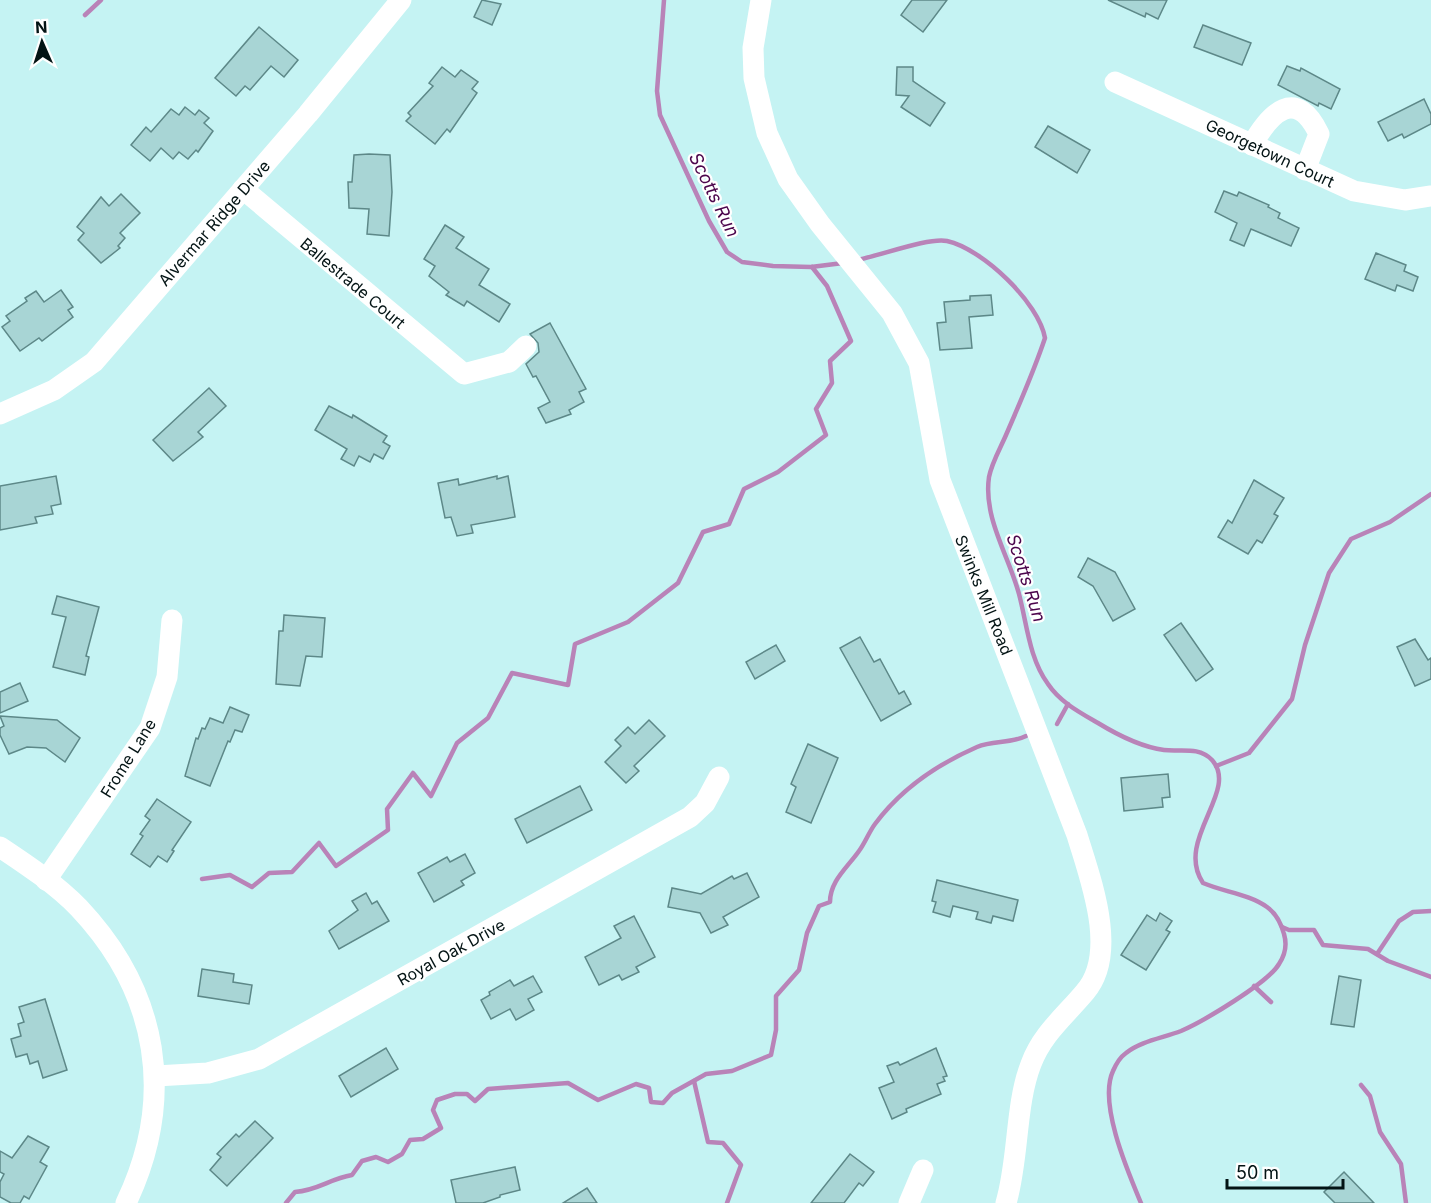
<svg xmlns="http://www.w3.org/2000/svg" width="1431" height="1203" viewBox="0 0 1431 1203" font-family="Inter,sans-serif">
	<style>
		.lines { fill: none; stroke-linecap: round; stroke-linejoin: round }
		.stream { stroke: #b983b8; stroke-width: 4.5 }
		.building { fill: #a8d5d5; stroke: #5d8888; stroke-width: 1.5 }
		.minor { stroke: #fff; stroke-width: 21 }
		.labels { text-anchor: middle; stroke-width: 4.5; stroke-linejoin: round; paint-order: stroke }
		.street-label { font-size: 16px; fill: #031314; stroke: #fff }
		.water-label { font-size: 18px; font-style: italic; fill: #4b054c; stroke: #fff }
	</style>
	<rect width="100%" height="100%" fill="#c5f3f3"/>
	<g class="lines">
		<g class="stream">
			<polyline points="664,0 657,91 660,115 709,221 727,252 742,262 773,266 811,267 843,263"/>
			<polyline points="85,15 101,0"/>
			<path d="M857 260C879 256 929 237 947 241 983 249 1039 303 1045 338 1034 371 1020 403 1006 435 1000 449 992 462 989 477 983 518 1009 556 1019 594 1027 624 1029 658 1048 684 1060 702 1079 712 1098 723 1116 734 1142 747 1164 750 1180 752 1199 746 1212 760 1240 791 1174 840 1203 883 1224 892 1249 894 1267 907 1277 914 1281 923 1284 934 1287 944 1285 955 1279 964 1268 983 1202 1022 1181 1031 1163 1038 1141 1041 1126 1053 1119 1058 1116 1064 1113 1071 1098 1103 1128 1172 1141 1203"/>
			<polyline points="1057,724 1068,704"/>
			<polyline points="1216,766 1249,753 1292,699 1305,645 1329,573 1351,539 1390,522 1431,494"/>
			<polyline points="202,879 230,875 252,887 269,873 292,872 319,843 336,866 388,830 387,809 413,773 431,796 457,743 488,718 512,673 568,685 575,644 628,622 678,583 703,532 729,524 744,489 778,472 826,435 816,409 832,383 830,361 851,341 827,286 812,267"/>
			<polyline points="1282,927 1289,930 1314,930 1323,945 1368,949 1388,961 1431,977"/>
			<polyline points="1377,954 1399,921 1413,912 1431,911"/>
			<polyline points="1254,986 1271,1002"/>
			<polyline points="694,1081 708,1142 723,1143 741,1165 727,1203"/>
			<polyline points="1361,1085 1370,1096 1380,1132 1401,1164 1406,1203"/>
			<path d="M286 1203 295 1192C319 1190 329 1179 352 1175L362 1161 376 1157 388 1162 402 1154 410 1140 423 1139 441 1128 433 1110 437 1100 455 1094H467L475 1101 488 1089 568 1083 598 1100 636 1084 649 1088 651 1102 663 1103 672 1093 706 1074 732 1071 771 1055 776 1030V996L799 970 807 933 819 906 830 902C830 881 847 868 859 851 865 843 869 832 875 824 901 789 938 764 977 747 993 740 1010 744 1026 736"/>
		</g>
	</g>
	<g class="building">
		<polygon points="482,0 501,4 492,25 474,17"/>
		<polygon points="912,0 947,0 923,32 901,15"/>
		<polygon points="1108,0 1167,0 1158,19 1146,13 1145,17"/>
		<polygon points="1203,25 1251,43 1242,65 1194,47"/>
		<polygon points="259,27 298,60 284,77 271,66 250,90 245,86 236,96 215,78"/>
		<polygon points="1287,66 1300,71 1301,68 1340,89 1331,109 1319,103 1318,106 1278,85"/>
		<polygon points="442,67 455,77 461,70 478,82 472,89 477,93 450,132 447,129 435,144 406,121 411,116 408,113 433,86 429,83"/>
		<polygon points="897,67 913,67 913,81 945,103 930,126 901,107 909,96 896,95"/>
		<polygon points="1424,99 1431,114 1431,124 1404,138 1402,134 1388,141 1378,122"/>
		<polygon points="185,107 195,115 199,110 209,118 204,123 213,131 198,152 196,150 188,159 179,152 173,159 161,148 150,161 131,145 146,127 151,132 171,109 179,115"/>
		<polygon points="1048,126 1090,150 1077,173 1035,147"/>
		<polygon points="369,154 390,155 392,192 389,236 367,234 369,209 349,208 348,182 352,182 354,155"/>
		<polygon points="1224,191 1237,196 1239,192 1269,205 1268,207 1280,213 1278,218 1299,228 1291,246 1251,229 1244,246 1230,240 1237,223 1215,212"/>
		<polygon points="121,194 140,213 120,233 125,238 118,246 120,248 101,263 78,240 84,233 77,227 101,197 109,206"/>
		<polygon points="445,225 464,237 456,248 489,269 479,285 510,304 499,322 467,301 464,306 446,295 449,292 429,276 435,266 424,259"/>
		<polygon points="1376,253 1406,265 1404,271 1418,277 1413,291 1397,285 1395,291 1365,279"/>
		<polygon points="61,290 73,307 68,310 73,317 42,341 39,338 20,351 2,327 10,321 6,316 27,301 25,298 36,291 44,302"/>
		<polygon points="991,295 993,315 969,317 972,348 940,350 937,323 946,322 944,302 970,300 970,296"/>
		<polygon points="550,323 586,389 579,392 584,402 569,410 571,414 546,423 538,408 550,402 536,376 533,377 526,364 539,352 538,343 530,334"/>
		<polygon points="209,388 226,406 198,432 203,437 173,461 153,440"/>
		<polygon points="329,406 352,418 353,415 387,436 383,442 390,446 383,459 374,454 370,462 359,456 354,466 341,459 347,449 315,430"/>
		<polygon points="56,476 61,504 51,506 53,514 35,517 37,523 0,530 0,486"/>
		<polygon points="497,476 497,479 508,476 515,517 471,525 473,533 457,536 451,517 445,518 438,483 458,479 459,485"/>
		<polygon points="1254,480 1284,498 1274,514 1278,516 1262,543 1257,540 1248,554 1218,537 1228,520 1232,523"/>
		<polygon points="1088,558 1115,572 1135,609 1113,621 1093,586 1078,577"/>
		<polygon points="57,596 99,607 86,656 89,657 85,675 53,667 66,617 52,614"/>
		<polygon points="284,615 325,618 322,657 306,656 300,686 276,684 279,631 283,631"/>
		<polygon points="1181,623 1213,669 1196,681 1164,635"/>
		<polygon points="860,637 874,662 880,659 899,694 904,691 911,704 881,721 840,648"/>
		<polygon points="1415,639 1428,660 1431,658 1431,679 1415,686 1397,647"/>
		<polygon points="776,645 785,661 755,679 746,662"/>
		<polygon points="20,683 28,701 0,713 0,692"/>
		<polygon points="230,707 249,715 242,732 235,730 230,742 228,741 210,786 185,776 196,738 198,739 202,728 205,729 210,718 223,723"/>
		<polygon points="0,716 57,720 80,738 65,762 46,748 27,747 9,754 0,735 0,728 4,726"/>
		<polygon points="649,720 665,736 634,766 639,771 626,783 605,762 621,746 615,740 628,727 635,734"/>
		<polygon points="808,744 838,758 811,823 786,812 796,787 791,784"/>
		<polygon points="1168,774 1170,797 1162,798 1163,807 1124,811 1121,778"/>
		<polygon points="580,786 592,810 527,843 515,819"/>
		<polygon points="157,799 191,822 172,850 174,851 167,862 158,856 150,867 131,854 143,836 140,834 150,820 145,816"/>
		<polygon points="465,854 475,873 461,881 464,885 434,902 418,873 447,857 450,862"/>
		<polygon points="747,873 759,897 723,917 728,925 711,933 700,913 668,907 672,888 701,894 732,876 734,879"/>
		<polygon points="937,880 1018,900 1013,921 993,916 991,923 976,919 978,912 953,906 950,917 933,912 936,902 932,901"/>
		<polygon points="366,893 372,904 377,901 389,921 339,949 329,931 358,910 352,901"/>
		<polygon points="1160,913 1172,921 1166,930 1170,932 1146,970 1121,955 1147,915 1156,921"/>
		<polygon points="634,916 655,957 636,967 639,972 622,980 619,975 599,985 585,957 621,938 614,926"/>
		<polygon points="202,969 234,974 233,982 252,985 249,1004 198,996"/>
		<polygon points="533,976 542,992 528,999 534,1010 516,1020 510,1009 491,1019 481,1000 490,995 489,992 510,980 514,986"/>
		<polygon points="1339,976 1361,980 1354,1027 1331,1024"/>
		<polygon points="45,999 67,1070 43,1078 38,1061 30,1064 27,1054 16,1057 11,1039 21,1036 18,1024 24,1022 19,1007"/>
		<polygon points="386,1048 398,1069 351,1097 339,1076"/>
		<polygon points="936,1048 947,1076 943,1077 945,1081 937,1084 941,1094 906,1109 907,1112 892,1119 879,1088 894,1082 887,1066 898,1062 900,1065"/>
		<polygon points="255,1121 273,1138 227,1186 210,1170 221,1157 217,1154 236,1134 239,1137"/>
		<polygon points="28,1136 49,1147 40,1162 47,1166 29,1199 24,1196 20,1203 11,1203 0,1197 0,1182 4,1174 0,1172 0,1151 12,1158"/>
		<polygon points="850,1154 874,1172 863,1186 859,1183 844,1203 811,1203"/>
		<polygon points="515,1167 520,1190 500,1195 500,1197 483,1203 456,1203 451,1180"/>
		<polygon points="1344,1172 1374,1203 1335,1203 1324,1192"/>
		<polygon points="587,1188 597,1203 563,1203"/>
	</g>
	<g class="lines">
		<g class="minor">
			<path d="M761 0 753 48 754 78 767 133 788 179 820 224 892 313 919 363 940 480 1077 835C1090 878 1119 953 1085 992 1065 1016 1042 1034 1031 1064 1015 1105 1019 1159 1006 1203"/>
			<polyline points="1115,82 1354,191 1405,200 1431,196"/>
			<path d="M1252 145C1270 113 1296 86 1319 134L1305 170"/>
			<polyline points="243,189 464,374 509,362 526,346"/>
			<polyline points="0,414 54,390 94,362 308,114 401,0"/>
			<path d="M0 847C27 865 57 885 79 908 159 993 176 1098 126 1203"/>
			<polyline points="46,880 150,728 167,677 172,620"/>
			<polyline points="156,1076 208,1073 259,1059 690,817 705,803 719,777"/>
			<polyline points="909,1203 923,1170"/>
		</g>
	</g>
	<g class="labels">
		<g class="street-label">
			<text transform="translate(1270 153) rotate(25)" y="6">Georgetown Court</text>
			<text transform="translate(214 223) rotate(-49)" y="6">Alvermar Ridge Drive</text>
			<text transform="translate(353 283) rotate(40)" y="6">Ballestrade Court</text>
			<text transform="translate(984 595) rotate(68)" y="6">Swinks Mill Road</text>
			<text transform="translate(128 758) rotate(-58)" y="6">Frome Lane</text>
			<text transform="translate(451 952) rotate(-29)" y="6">Royal Oak Drive</text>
		</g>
		<g class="water-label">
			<text transform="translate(714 195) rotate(64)" y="6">Scotts Run</text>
			<text transform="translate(1026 578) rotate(72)" y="6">Scotts Run</text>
		</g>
	</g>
	<g transform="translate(42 42) rotate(357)" stroke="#ffffff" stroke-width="4.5" paint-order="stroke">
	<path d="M0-4.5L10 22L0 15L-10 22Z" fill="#031314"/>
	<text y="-9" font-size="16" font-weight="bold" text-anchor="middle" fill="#031314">N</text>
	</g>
	<path d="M1227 1179v9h116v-9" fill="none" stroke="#031314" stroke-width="3"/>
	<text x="1236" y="1179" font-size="18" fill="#031314" stroke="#ffffff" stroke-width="4.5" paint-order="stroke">50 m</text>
</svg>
